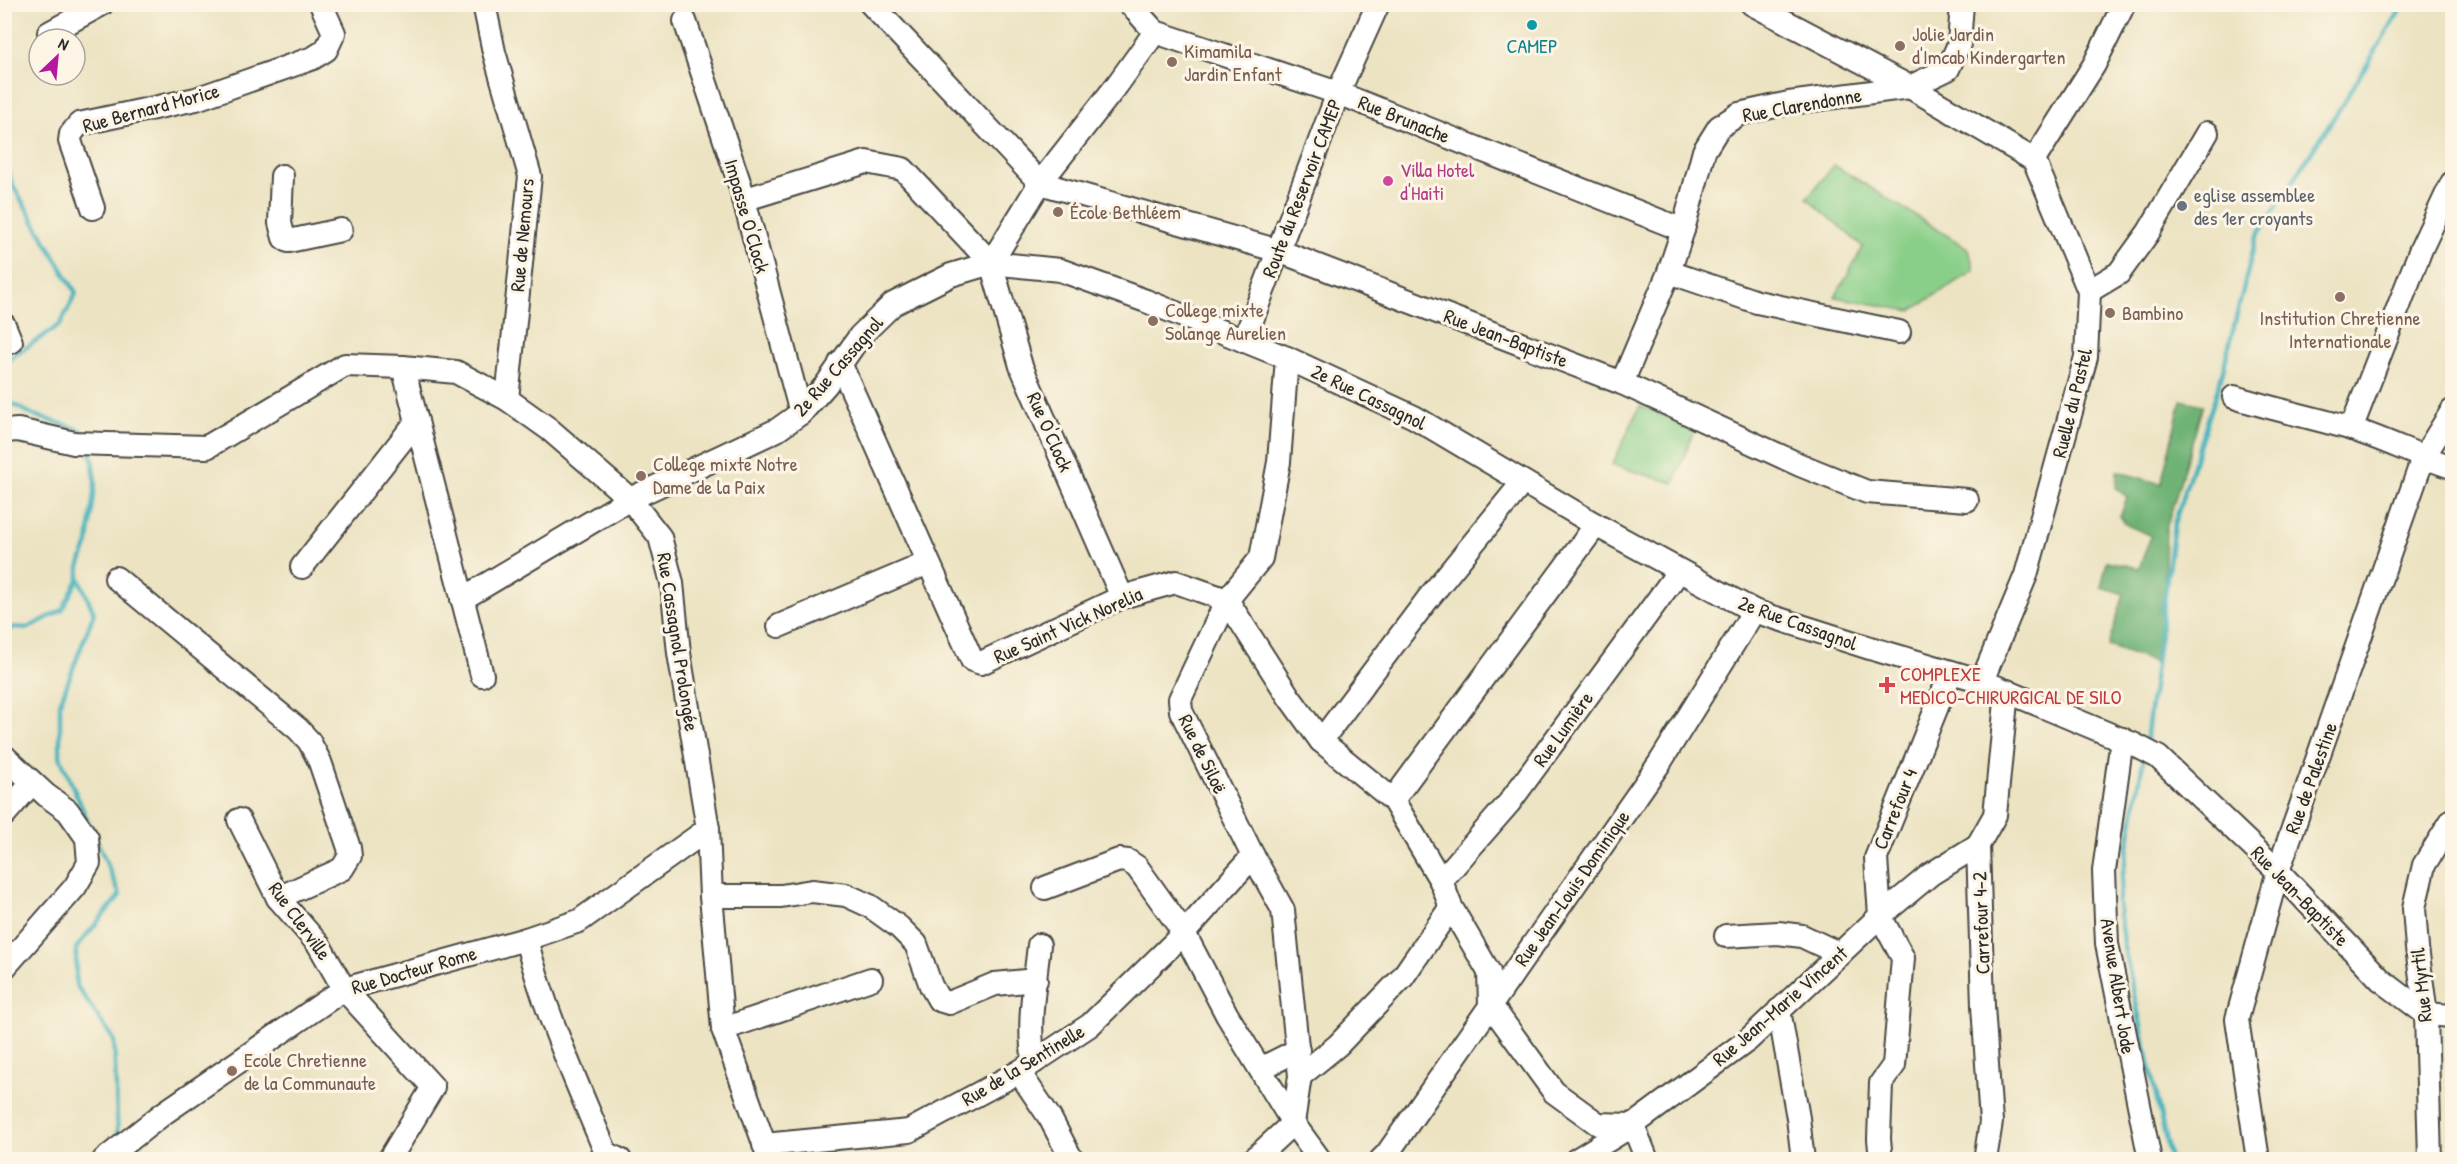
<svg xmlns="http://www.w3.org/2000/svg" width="2457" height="1164" viewBox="0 0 2457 1164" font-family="'Patrick Hand',sans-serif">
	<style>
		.green { fill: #89cf89; stroke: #5a7d5a; stroke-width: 1.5 }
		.forest { fill: #6eb275; stroke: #4c6e50; stroke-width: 1.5 }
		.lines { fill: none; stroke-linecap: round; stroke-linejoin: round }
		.stream { stroke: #44b3be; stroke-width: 4.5 }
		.minor-casing { stroke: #484742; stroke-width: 26 }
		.minor { stroke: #fff; stroke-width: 22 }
		.culture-dot { fill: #0f9aa8; stroke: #fcf5e5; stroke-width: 2 }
		.education-dot { fill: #8d6e63; stroke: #fcf5e5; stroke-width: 2 }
		.hotel-dot { fill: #d1479c; stroke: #fcf5e5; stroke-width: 2 }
		.worship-dot { fill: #6b7280; stroke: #fcf5e5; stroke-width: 2 }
		.health-dot { fill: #e0444e; stroke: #fcf5e5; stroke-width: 2 }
		.labels { text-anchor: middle; stroke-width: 6; stroke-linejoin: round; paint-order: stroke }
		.education-label { font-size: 20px; fill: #785e54; stroke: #fcf5e5; text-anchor: start }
		.culture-label { font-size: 20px; fill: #0d838f; stroke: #fcf5e5 }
		.street-label { font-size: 20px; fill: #2b2b2b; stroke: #fcf5e5 }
		.hotel-label { font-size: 20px; fill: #b23c85; stroke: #fcf5e5; text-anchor: start }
		.worship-label { font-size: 20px; fill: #5b616d; stroke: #fcf5e5; text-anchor: start }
		.health-label { font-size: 20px; fill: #be3a42; stroke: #fcf5e5; text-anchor: start }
	</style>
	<rect width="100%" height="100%" fill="#fcf5e5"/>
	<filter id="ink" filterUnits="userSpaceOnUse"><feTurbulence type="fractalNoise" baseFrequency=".0167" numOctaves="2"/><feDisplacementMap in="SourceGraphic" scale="12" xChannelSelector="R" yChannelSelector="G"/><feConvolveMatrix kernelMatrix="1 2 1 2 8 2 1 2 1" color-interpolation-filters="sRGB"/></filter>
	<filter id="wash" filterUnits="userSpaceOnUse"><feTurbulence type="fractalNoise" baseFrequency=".008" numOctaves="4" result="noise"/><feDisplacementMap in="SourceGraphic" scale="24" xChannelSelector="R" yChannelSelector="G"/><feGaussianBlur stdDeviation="1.35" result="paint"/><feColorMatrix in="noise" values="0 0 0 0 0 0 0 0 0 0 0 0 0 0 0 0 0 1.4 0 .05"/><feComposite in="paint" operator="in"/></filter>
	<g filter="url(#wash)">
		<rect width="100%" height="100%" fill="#ece3c2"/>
		<g class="green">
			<polygon points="1834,165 1969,249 1974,270 1911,311 1835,297 1863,247 1807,198"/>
			<polygon points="1640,406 1695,428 1674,483 1612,465"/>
		</g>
		<polygon class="forest" points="2181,400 2203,405 2166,529 2164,603 2154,662 2108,646 2124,594 2101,587 2107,561 2139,568 2151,536 2125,524 2120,516 2127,497 2116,489 2117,471 2161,484"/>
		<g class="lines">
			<g class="stream">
				<polyline points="4,159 12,184 76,293 60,325 12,357 4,367"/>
				<polyline points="4,399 33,415 81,430 84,436"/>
				<polyline points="79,578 94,613 60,703 60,757 89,824"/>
				<polyline points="4,633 14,627 28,628 62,610 79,578 79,567 88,543 95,485 93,461 89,450"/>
				<polyline points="2146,742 2174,524 2220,382 2256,238 2349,94 2404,4"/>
				<polyline points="2144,756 2118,902 2123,943 2170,1160"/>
				<polyline points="98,843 120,895 76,948 76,985 114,1040 118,1141"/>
				<polyline points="132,1149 153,1157 188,1157 189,1160"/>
			</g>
		</g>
	</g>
	<g filter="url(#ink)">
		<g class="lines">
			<defs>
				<g id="minor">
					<polyline points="484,4 494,52 530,176 507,399"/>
					<polyline points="871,4 1040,183 1279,251 1622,383 1800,465 1867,492 1967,500"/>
					<polyline points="1130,4 1155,32 1338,93 1683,230"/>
					<polyline points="1752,4 1910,87 2034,160"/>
					<polyline points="685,21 740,185 801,413"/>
					<polyline points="49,33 102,4"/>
					<polyline points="282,176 280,223 284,238 289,241 341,230"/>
					<polyline points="743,200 866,162 903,169 991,263 1021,366 1122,597"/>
					<polyline points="93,208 70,141 71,134 79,124 196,99 313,58 326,50 334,33 321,4"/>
					<polyline points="991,263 1040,183 1117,85 1155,32"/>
					<polyline points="1669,272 1757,302 1899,332"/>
					<polyline points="2089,291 2119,273 2148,233 2207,133"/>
					<polyline points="4,325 11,342"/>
					<polyline points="1244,341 1338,93 1378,4"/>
					<polyline points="1287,358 1279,462 1261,558 1227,600 1180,699 1181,711 1253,856 1283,910 1300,1076 1293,1123"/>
					<polyline points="840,363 972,660 981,663 1122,597 1176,582 1227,600 1289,697 1321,741 1393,800 1441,881 1451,907 1489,972 1490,1004 1554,1092 1598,1124 1633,1125 1647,1160"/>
					<polyline points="403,367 482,675"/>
					<polyline points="1622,383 1669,272 1683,230 1704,151 1719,127 1739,114 1789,103 1910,87 1948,69 1959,44 1962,4"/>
					<path d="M2234 397C2272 409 2311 417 2349 428 2384 439 2417 456 2452 467"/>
					<polyline points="2351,429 2421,249 2452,183"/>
					<polyline points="4,431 18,430 74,443 207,447 345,365 403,367 456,372 507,399 549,429 630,499 660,537 672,583 679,653 708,829 711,896 723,1029 770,1160"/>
					<polyline points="302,567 417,421"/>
					<polyline points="116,578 298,729 309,741 320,762 349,848 350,856 342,869 278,898"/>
					<polyline points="462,599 630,499 777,430 801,413 826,385 860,336 893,304 951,275 991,263 1060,270 1146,301 1287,358 1414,417 1596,525 1754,611 1870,648 1982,681 2135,745 2158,757 2278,871 2381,980 2426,1014 2452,1016"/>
					<polyline points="779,626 928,563"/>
					<polyline points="1982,681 2026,575 2086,357 2089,291 2034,160 2094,65 2124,4"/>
					<polyline points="2122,739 2104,871 2107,944 2150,1160"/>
					<polyline points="1321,741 1427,600 1523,482"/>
					<polyline points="4,756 46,795 68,811 87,838 89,863 75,887 4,968"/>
					<polyline points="1393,800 1596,525"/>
					<polyline points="4,815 32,783"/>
					<polyline points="239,820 278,898 319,945 344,989 433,1087 389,1160"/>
					<polyline points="1441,881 1509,803 1679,571"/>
					<polyline points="1045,888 1119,860 1128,861 1137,867 1184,933 1227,1015 1293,1123 1320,1160"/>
					<polyline points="711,896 781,896 812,891 846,895 870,906 899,927 916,944 931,986 939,1000 949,1003 995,984 1036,980"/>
					<polyline points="1726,936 1778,933 1802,936 1840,954"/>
					<path d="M526 939C545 1013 577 1083 606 1153L620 1160"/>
					<polyline points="1779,1010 1798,1118 1803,1160"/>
					<polyline points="723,1029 871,979"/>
					<path d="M1034 1062C1027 1023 1035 984 1039 945"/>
					<polyline points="1260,1069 1298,1050"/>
					<polyline points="1019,1072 1050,1118 1072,1160"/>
					<polyline points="1300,1076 1338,1045 1402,978 1451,907"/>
					<polyline points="764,1145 909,1131 1019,1072 1090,1025 1184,933 1253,856"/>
					<polyline points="104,1160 164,1113 344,989 526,939 579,921 708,829"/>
					<polyline points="1253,1160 1293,1123"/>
					<polyline points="1381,1160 1387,1154 1659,764 1754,611"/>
					<polyline points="1576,1160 1633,1125 1748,1040 1880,916 1931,874 1978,845"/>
					<polyline points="1881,1160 1879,1139 1881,1083 1894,1065 1903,958 1880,916 1876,858 1951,672"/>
					<polyline points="1985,1160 1991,1122 1983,1006 1978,845 1995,815 2007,691"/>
					<polyline points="2258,1160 2237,1019 2278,871 2423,458 2452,411"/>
					<polyline points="2430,1160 2426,1014 2417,948 2414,908 2424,865 2452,820"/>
				</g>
			</defs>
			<use href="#minor" class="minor-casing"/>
			<use href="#minor" class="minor"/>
		</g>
	</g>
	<circle class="culture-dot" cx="1532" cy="25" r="6"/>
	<g class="education-dot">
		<circle cx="1900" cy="46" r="6"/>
		<circle cx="1172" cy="62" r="6"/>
		<circle cx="1058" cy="212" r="6"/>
		<circle cx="2340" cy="297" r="6"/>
		<circle cx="2110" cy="313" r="6"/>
		<circle cx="1153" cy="321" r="6"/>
		<circle cx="641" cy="476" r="6"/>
		<circle cx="232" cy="1071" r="6"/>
	</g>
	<circle class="hotel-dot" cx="1388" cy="181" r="6"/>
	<circle class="worship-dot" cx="2182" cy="206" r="6"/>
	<path class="health-dot" d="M1884 676h6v6h6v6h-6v6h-6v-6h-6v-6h6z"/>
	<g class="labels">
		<g class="education-label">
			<text x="1912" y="41">Jolie Jardin<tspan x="1912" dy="23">d'Imcab Kindergarten</tspan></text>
			<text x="1184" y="58">Kimamila<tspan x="1184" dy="23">Jardin Enfant</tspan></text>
			<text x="1070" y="219">École Bethléem</text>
			<text x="1165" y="317">College mixte<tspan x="1165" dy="23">Solange Aurelien</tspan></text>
			<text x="2122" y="320">Bambino</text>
			<text x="2340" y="325" text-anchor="middle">Institution Chretienne<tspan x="2340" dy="23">Internationale</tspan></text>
			<text x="653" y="471">College mixte Notre<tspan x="653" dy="23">Dame de la Paix</tspan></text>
			<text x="244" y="1067">Ecole Chretienne<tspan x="244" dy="23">de la Communaute</tspan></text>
		</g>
		<g class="culture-label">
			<text x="1532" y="53">CAMEP</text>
		</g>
		<g class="street-label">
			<text transform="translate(1802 105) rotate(-10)" y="7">Rue Clarendonne</text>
			<text transform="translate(151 108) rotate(-15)" y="7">Rue Bernard Morice</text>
			<text transform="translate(1404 119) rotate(22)" y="7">Rue Brunache</text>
			<text transform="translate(1302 188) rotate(-69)" y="7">Route du Reservoir CAMEP</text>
			<text transform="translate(747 216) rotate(74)" y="7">Impasse O'Clock</text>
			<text transform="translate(522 235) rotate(-85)" y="7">Rue de Nemours</text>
			<text transform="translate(1506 338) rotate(21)" y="7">Rue Jean-Baptiste</text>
			<text transform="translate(838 366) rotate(-49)" y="7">2e Rue Cassagnol</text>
			<text transform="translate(1369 397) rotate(26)" y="7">2e Rue Cassagnol</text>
			<text transform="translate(2072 403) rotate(-76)" y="7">Ruelle du Pastel</text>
			<text transform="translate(1050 432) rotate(66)" y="7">Rue O'Clock</text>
			<text transform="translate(1798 623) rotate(20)" y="7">2e Rue Cassagnol</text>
			<text transform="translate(1068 625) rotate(-24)" y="7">Rue Saint Vick Norelia</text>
			<text transform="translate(678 642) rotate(81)" y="7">Rue Cassagnol Prolongée</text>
			<text transform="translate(1563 729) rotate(-54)" y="7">Rue Lumière</text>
			<text transform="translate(1203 754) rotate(64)" y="7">Rue de Siloë</text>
			<text transform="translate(2311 778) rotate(-70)" y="7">Rue de Palestine</text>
			<text transform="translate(1895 809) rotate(-68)" y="7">Carrefour 4</text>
			<text transform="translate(1572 888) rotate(-55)" y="7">Rue Jean-Louis Dominique</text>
			<text transform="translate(2300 896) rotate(46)" y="7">Rue Jean-Baptiste</text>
			<text transform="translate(300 921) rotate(54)" y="7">Rue Clerville</text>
			<text transform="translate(1981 923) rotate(-92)" y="7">Carrefour 4-2</text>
			<text transform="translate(414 970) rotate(-16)" y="7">Rue Docteur Rome</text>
			<text transform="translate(2421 985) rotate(-96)" y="7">Rue Myrtil</text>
			<text transform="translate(2118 986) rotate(81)" y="7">Avenue Albert Jode</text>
			<text transform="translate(1780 1006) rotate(-41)" y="7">Rue Jean-Marie Vincent</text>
			<text transform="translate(1023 1065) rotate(-31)" y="7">Rue de la Sentinelle</text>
		</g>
		<g class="hotel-label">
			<text x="1400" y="177">Villa Hotel<tspan x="1400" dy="23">d'Haiti</tspan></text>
		</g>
		<g class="worship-label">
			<text x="2194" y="202">eglise assemblee<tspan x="2194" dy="23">des 1er croyants</tspan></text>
		</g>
		<g class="health-label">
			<text x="1900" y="681">COMPLEXE<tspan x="1900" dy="23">MEDICO-CHIRURGICAL DE SILO</tspan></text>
		</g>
	</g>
	<rect width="2457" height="1164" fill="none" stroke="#fcf5e5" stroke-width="24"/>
	<g transform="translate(57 57) rotate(26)"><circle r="28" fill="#fcf5e5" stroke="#a8a49b" stroke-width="1.5"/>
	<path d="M0-4.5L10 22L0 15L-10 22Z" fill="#b5179e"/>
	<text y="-9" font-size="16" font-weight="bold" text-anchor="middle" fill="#2b2b2b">N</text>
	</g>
</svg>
